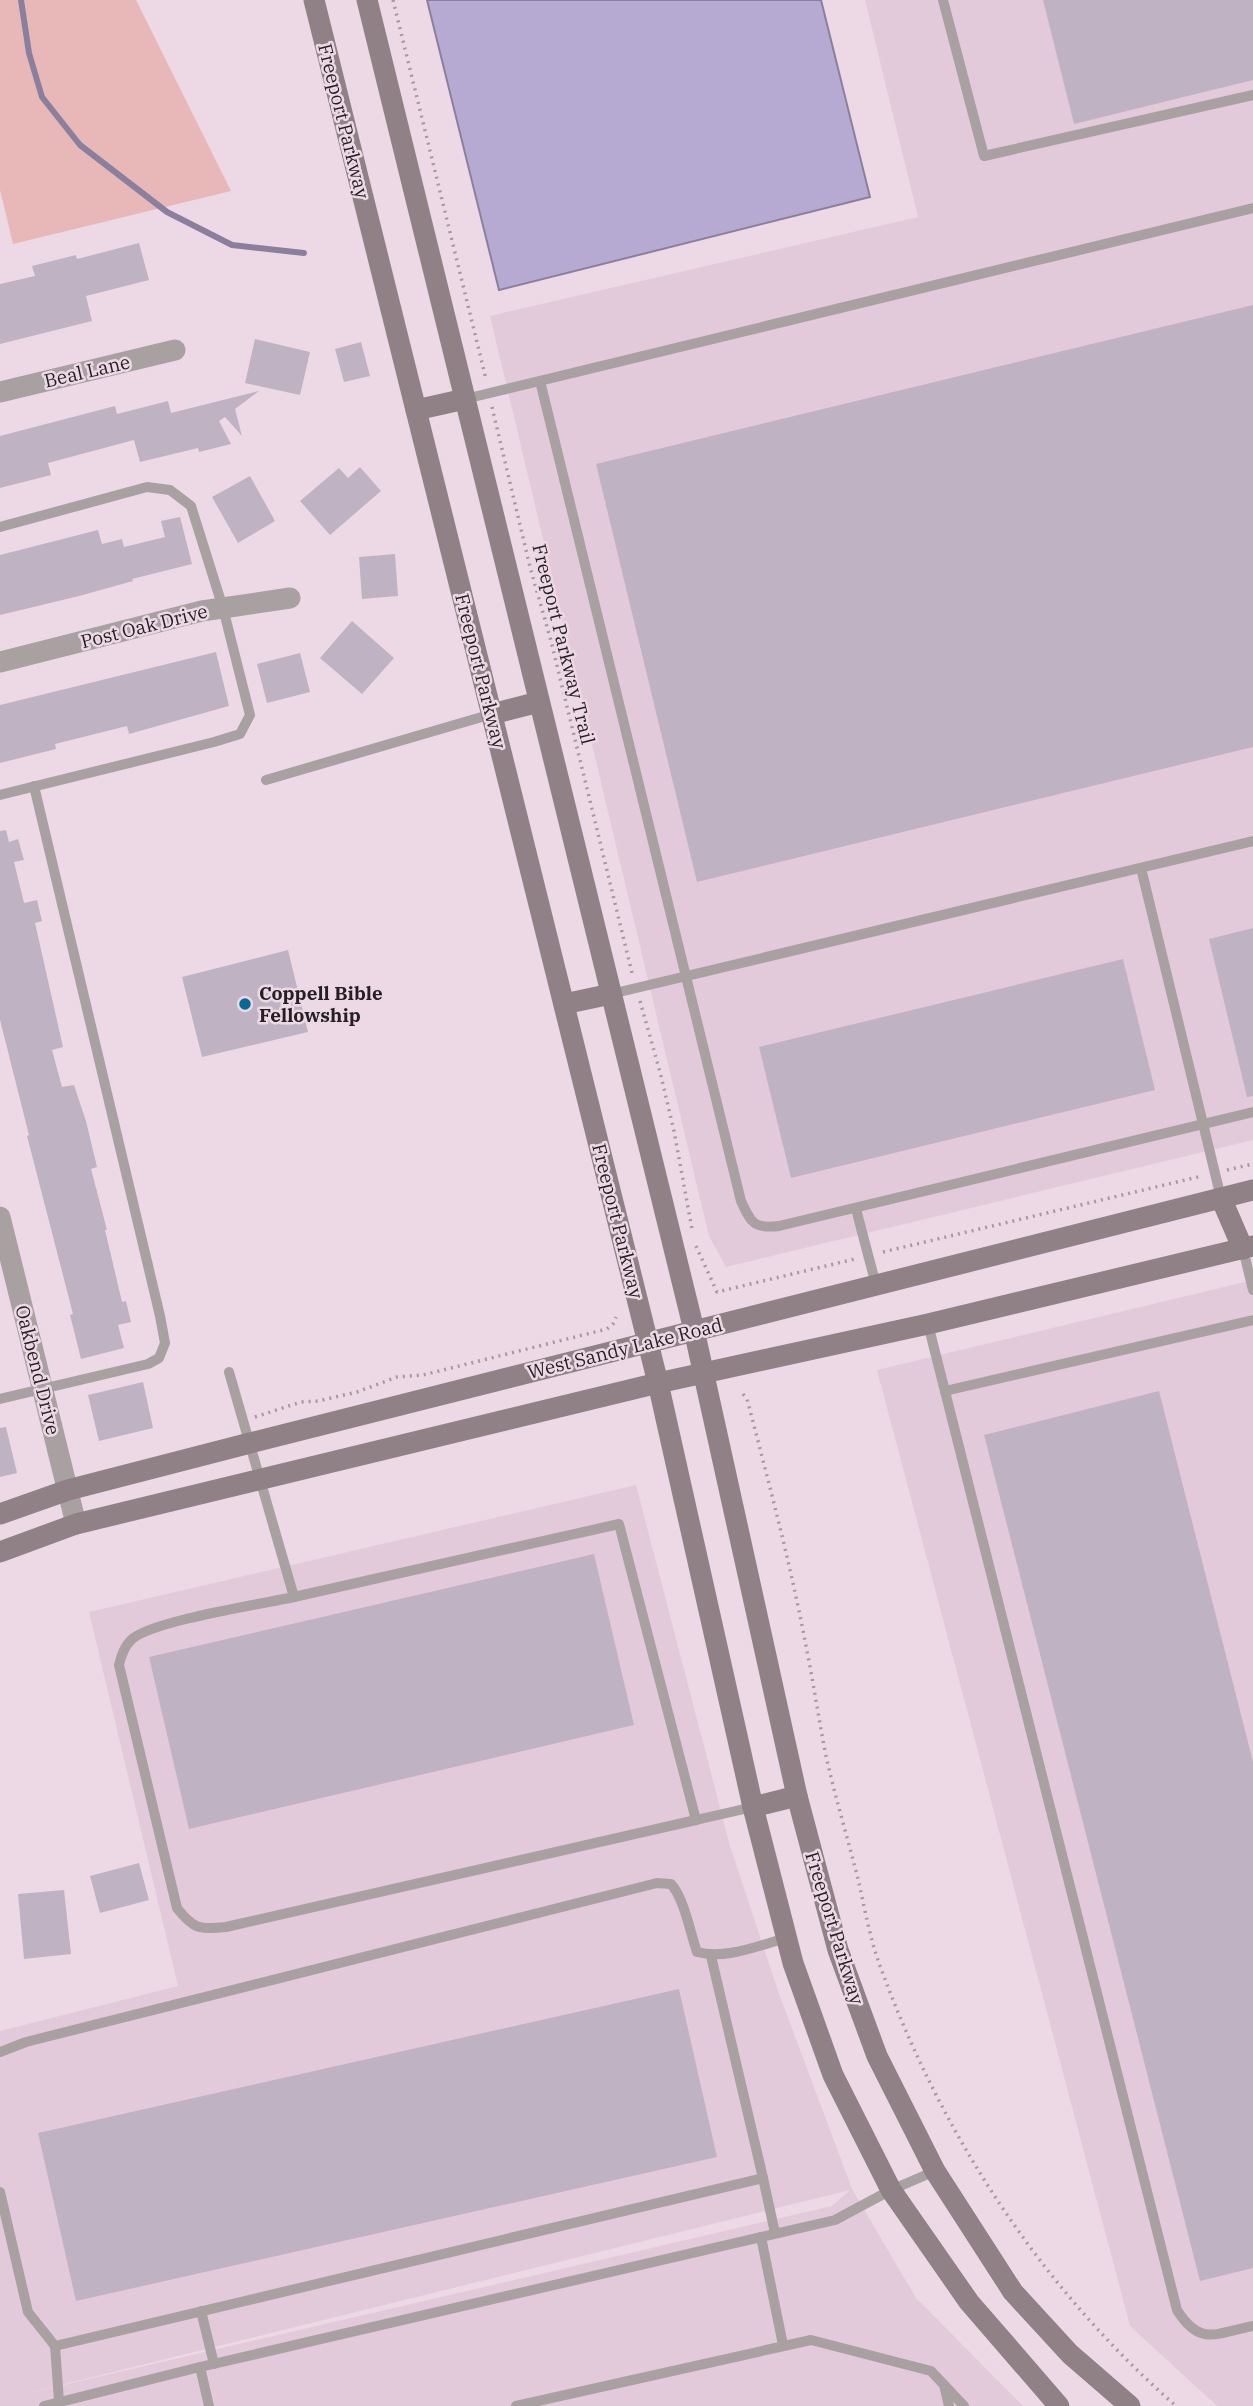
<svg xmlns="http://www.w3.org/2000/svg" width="1253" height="2406" viewBox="0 0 1253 2406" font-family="'IBM Plex Serif',serif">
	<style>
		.built { fill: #e3cada; fill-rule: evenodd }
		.green { fill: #e8b8b8 }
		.water { fill: #b6aad2; stroke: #8a809e; stroke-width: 2 }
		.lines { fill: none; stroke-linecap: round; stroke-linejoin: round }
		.stream { stroke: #8a809e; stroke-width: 6 }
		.building { fill: #bfb3c3 }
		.path { stroke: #a698a1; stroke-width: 3.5; stroke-dasharray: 2 5; stroke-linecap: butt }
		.lane { stroke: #a9a0a2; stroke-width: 10 }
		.street { stroke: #a9a0a2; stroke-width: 21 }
		.secondary { stroke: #8f8185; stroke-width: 21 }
		.poi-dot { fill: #076998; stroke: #ecd9e5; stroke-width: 2.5 }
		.labels { text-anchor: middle; stroke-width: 5; stroke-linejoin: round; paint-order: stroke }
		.street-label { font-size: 19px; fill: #251f23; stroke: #ecd9e5 }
		.poi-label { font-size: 19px; font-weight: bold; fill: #251f23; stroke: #ecd9e5; text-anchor: start }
	</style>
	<rect width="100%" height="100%" fill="#ecd9e5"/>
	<g class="built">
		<polygon points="865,0 1253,0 1253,1140 726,1267 709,1236 490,316 918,217"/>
		<polygon points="1253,1280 1253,2406 1217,2406 1130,2326 877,1370"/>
		<path d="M636 1485 730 1846 778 1991 852 2189 916 2298 1023 2406H0V2031L178 1986 89 1612ZM850 2190 832 2206 16 2396Z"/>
	</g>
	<polygon class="green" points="0,0 136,0 231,191 13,244 0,190"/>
	<polygon class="water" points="427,0 821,0 870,197 499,290"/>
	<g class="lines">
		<polyline class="stream" points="21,0 29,53 42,97 80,145 167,212 232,245 304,253"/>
	</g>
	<g class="building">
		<polygon points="1043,0 1253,0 1253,80 1074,124"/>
		<polygon points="139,243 149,280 86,296 92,321 0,344 0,284 35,276 32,266 76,255 77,259"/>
		<polygon points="1253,305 1253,747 697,882 596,464"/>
		<polygon points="255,339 310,352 300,395 245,383"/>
		<polygon points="361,342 370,376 344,382 335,349"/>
		<polygon points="259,391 235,409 242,436 225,417 219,421 231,444 199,452 198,448 140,462 134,440 48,463 51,475 0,488 0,436 115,406 117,414 168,401 171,413"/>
		<polygon points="360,467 381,491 330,535 300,501 339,468 348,478"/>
		<polygon points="250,476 275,521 238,543 212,497"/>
		<polygon points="180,517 192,564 132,579 133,581 79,596 0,615 0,555 98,530 102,544 122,539 124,547 165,537 161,521"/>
		<polygon points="395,554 398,596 362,599 359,557"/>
		<polygon points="352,621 394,658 362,694 320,658"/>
		<polygon points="216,652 229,706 129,734 127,726 55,744 56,749 0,763 0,705"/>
		<polygon points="300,653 310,692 267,703 257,664"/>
		<polygon points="6,830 9,842 18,839 24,860 14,862 24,903 37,900 42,921 35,923 63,1047 52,1050 62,1087 74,1085 86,1121 97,1167 91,1169 107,1230 105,1230 122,1302 126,1301 131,1322 118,1325 124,1348 81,1359 70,1315 73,1314 27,1136 29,1135 0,1020 0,831"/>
		<polygon points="1253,928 1253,1096 1247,1097 1209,939"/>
		<polygon points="288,950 308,1032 202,1057 182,977"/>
		<polygon points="1123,959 1155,1090 791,1178 759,1047"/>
		<polygon points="143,1382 153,1428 99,1441 88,1395"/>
		<polygon points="1159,1391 1253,1762 1253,2268 1200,2281 984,1435"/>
		<polygon points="6,1427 17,1473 0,1477 0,1428"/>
		<polygon points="594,1554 634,1725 189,1829 149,1657"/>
		<polygon points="139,1863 149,1900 100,1913 90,1876"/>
		<polygon points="64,1890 71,1954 24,1959 18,1894"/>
		<polygon points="679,1989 717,2157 76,2301 38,2133"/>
	</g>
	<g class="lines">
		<g class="path">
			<polyline points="393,0 486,379"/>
			<polyline points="492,407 530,567 551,641 632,973"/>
			<polyline points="640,1001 660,1072 674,1131 692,1229"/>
			<polyline points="1227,1170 1253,1164"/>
			<polyline points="696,1246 717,1292 855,1259"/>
			<polyline points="883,1252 1202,1176"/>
			<path d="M743 1394 747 1399C769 1483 791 1566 807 1651 814 1686 819 1721 826 1756 835 1796 847 1836 857 1875 864 1904 869 1935 879 1963 940 2132 1040 2287 1176 2406"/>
			<polyline points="255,1417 301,1402 318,1401 357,1392 397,1377 423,1375 607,1329 613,1324 616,1317"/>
		</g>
		<g class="lane">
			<polyline points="943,0 984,156 1253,95"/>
			<path d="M540 381 741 1201C751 1223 754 1229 779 1226L1253 1112"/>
			<polyline points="465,399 1253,208"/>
			<polyline points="0,527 147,487 170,490 191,506 223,608 250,715 240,734 214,742 0,795"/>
			<polyline points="266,780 492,714"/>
			<polyline points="1141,868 1221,1198"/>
			<polyline points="611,994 1253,841"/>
			<polyline points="856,1209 876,1285"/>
			<polyline points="1243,1249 1253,1290"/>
			<path d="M928 1324 1177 2310C1200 2347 1217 2333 1253 2326"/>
			<polyline points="229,1372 294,1597 619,1524 696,1820 753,1807"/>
			<polyline points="945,1391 1253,1320"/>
			<polyline points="0,1399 148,1364 159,1358 165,1343 160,1316 34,786"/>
			<path d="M294 1597C262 1604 150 1621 131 1640 124 1647 121 1656 119 1665L177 1908C193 1929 200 1930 226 1927L696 1820"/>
			<polyline points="711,1956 763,2178"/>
			<path d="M0 2052 26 2042 657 1883 671 1884C684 1898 690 1932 697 1952 726 1960 759 1945 787 1938"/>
			<polyline points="0,2192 28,2312 55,2346 763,2178 775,2233"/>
			<polyline points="761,2237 783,2345"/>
			<polyline points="201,2311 214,2364"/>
			<polyline points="55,2346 59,2401"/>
			<polyline points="200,2367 209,2406"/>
			<polyline points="944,2385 949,2406"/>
			<polyline points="44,2406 200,2367 835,2220 891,2190 935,2171"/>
			<polyline points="516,2406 811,2340 931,2371 964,2406"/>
		</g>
		<g class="street">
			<polyline points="0,392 175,350"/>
			<polyline points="0,662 202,611 290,598"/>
			<polyline points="0,1217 76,1524"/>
		</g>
		<g class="secondary">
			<polyline points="314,0 658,1383 753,1807 793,1963 833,2075 891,2190 969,2302 1059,2406"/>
			<polyline points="367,0 694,1330 797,1796 838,1950 877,2056 935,2171 1013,2292 1070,2354 1130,2406"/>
			<polyline points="416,410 465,399"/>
			<polyline points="492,714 539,702"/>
			<polyline points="564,1004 611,994"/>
			<polyline points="1221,1198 1243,1249"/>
			<polyline points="0,1514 68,1490 250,1443 1253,1190"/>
			<polyline points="0,1552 76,1524 658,1383 928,1324 1253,1246"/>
			<polyline points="753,1807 797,1796"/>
		</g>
	</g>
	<circle class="poi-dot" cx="245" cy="1004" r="7"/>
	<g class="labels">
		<g class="street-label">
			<text transform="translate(344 121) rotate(76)" y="7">Freeport Parkway</text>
			<text transform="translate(87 371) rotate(-13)" y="7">Beal Lane</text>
			<text transform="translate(144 626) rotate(-14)" y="7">Post Oak Drive</text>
			<text transform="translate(564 644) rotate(76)" y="7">Freeport Parkway Trail</text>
			<text transform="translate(481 671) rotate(76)" y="7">Freeport Parkway</text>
			<text transform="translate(618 1221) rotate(76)" y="7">Freeport Parkway</text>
			<text transform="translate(625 1348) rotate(-14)" y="7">West Sandy Lake Road</text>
			<text transform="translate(38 1370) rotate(76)" y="7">Oakbend Drive</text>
			<text transform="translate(835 1928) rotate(73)" y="7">Freeport Parkway</text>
		</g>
		<g class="poi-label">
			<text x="259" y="1000">Coppell Bible<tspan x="259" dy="22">Fellowship</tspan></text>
		</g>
	</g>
</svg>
